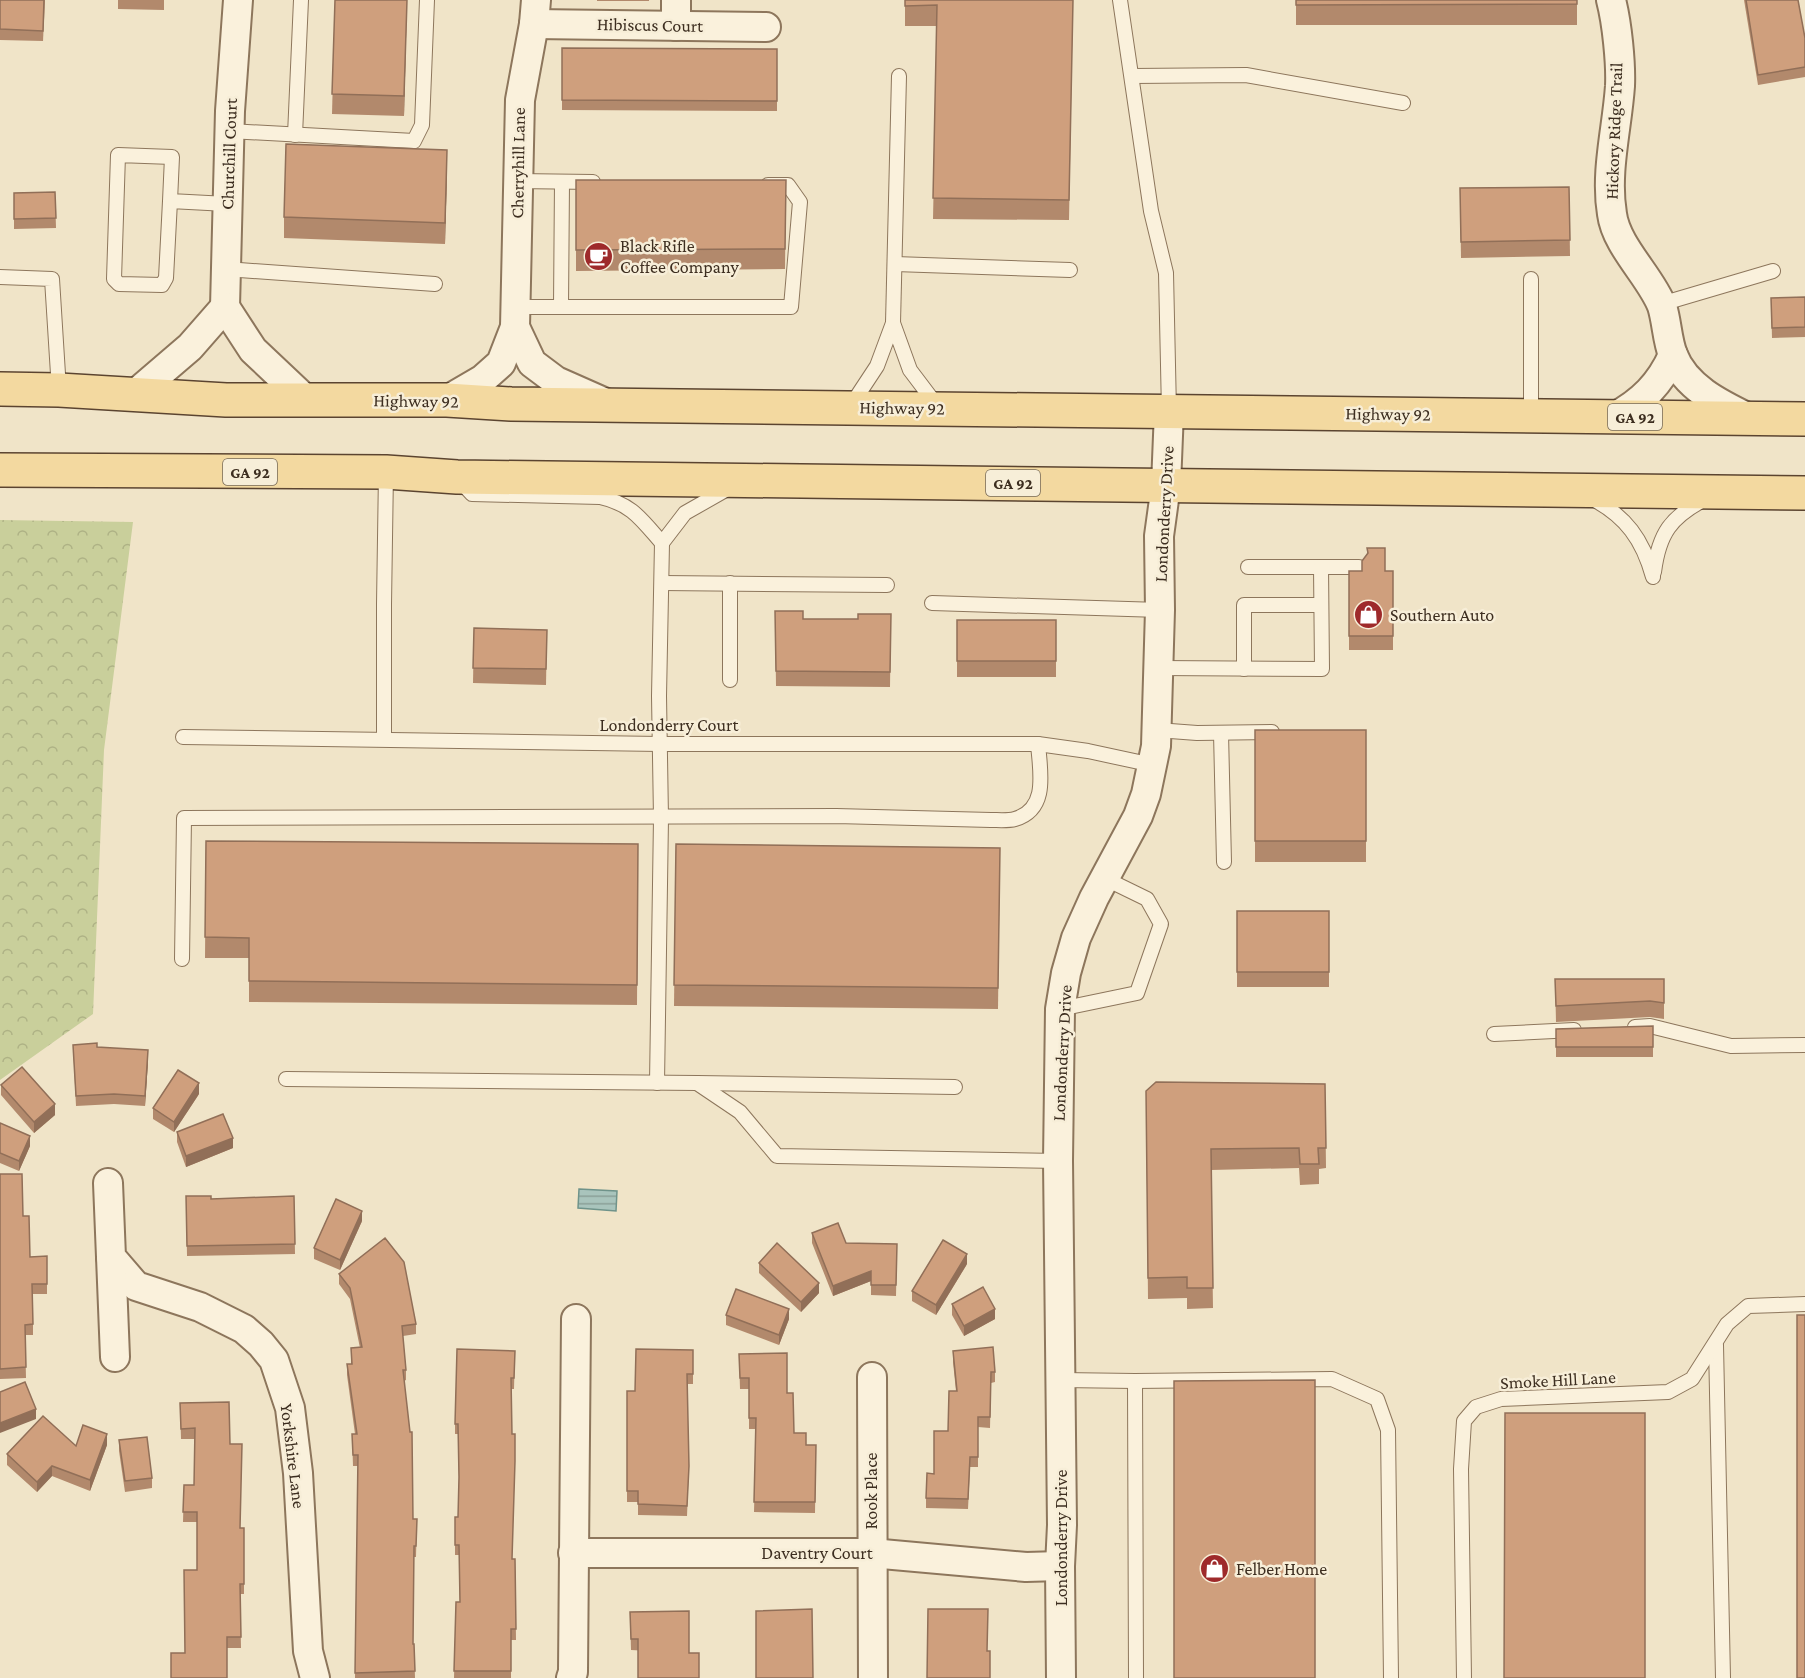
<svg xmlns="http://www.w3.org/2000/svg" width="1805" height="1678" viewBox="0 0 1805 1678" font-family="'Crimson Pro',serif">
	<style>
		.forest { fill: url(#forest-crowns) }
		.water { fill: url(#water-rules); stroke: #6f938a; stroke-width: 1.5 }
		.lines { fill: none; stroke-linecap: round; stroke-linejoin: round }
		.lane-casing { stroke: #8d765c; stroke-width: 16 }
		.street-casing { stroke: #8d765c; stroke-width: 32 }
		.primary-casing { stroke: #5b4430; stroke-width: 36 }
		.lane { stroke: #faf1dc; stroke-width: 14 }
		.street { stroke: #faf1dc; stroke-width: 28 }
		.primary { stroke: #f3d9a0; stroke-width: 33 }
		.wall { fill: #b2896c }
		.shaded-wall { fill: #916f58 }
		.building { fill: #cf9f7d; stroke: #916f58; stroke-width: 1.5 }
		.labels { text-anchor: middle; stroke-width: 5; stroke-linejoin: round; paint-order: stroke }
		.shield { fill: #f7eed8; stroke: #756857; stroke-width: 1.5 }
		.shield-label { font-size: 16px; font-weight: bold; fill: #3d2e20 }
		.street-label { font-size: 18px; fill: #3d2e20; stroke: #f7eed8 }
		.poi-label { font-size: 18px; fill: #3d2e20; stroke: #f7eed8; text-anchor: start }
	</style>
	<defs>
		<pattern id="forest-crowns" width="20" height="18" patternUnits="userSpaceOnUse" patternTransform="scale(1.5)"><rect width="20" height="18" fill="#c9cf9b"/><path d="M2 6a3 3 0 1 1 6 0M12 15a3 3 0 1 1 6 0" fill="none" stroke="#aeb285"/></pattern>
		<pattern id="water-rules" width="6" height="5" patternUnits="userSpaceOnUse" patternTransform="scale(1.5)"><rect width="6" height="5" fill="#a9c4bc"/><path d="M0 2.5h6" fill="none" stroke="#8ba098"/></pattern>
	</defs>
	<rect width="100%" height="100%" fill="#f0e4c8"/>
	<polygon class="forest" points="0,520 133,522 104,750 93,1014 0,1080"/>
	<polygon class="water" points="579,1189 617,1191 616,1211 578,1208"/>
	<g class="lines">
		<defs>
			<g id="lane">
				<polyline points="1120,0 1151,211 1166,273 1169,411"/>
				<polyline points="1133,76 1246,75 1403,103"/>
				<polyline points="229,131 414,141 422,125 427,0"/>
				<polyline points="295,135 301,0"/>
				<polyline points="517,181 593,182"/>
				<polyline points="170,201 166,278 162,285 119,284 114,279 118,155 172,157 170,201 227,204"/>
				<polyline points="895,264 1070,270"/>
				<polyline points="226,269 435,284"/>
				<polyline points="0,277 52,279 59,390"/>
				<polyline points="1661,304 1773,271"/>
				<polyline points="561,306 562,182"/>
				<polyline points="516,307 791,307 800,202 788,185 768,185"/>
				<polyline points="893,323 899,76"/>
				<polyline points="850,407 877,366 893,323 910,370 938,407"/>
				<polyline points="1531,416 1531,279"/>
				<path d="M460 481 472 494 600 497C632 504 641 519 662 543"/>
				<path d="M1591 498C1626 516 1643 540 1653 577"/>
				<polyline points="1248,567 1321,567"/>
				<path d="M1654 572C1659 533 1671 517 1705 499"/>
				<polyline points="662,583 887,585"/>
				<polyline points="730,583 730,680"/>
				<polyline points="932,603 1160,610"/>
				<polyline points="1159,668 1322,669 1321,567 1359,567"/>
				<polyline points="1244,669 1244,605 1321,605"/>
				<polyline points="1157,730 1197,733 1272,732"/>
				<polyline points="1221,733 1224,862"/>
				<polyline points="183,737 660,744 1038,744 1088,751 1153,765"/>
				<polyline points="384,739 384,604 386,472"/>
				<path d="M182 959 184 818 836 816 991 820C998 820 1008 821 1015 819 1049 809 1040 771 1038 744"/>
				<polyline points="1060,1009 1137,993 1161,924 1147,899 1106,879"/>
				<polyline points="1635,1027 1650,1026 1731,1046 1805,1045"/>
				<polyline points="1494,1034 1574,1030"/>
				<polyline points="286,1079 697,1083 740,1112 777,1156 1058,1161"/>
				<polyline points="657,1083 661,818 659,696 662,543 685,513 729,488"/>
				<polyline points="697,1083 955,1087"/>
				<polyline points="1716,1345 1723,1678"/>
				<polyline points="1061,1380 1135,1381 1332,1379 1377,1399 1388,1430 1391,1678"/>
				<polyline points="1135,1381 1136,1678"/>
				<polyline points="1464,1678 1461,1469 1464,1421 1476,1407 1501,1399 1668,1392 1692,1379 1727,1324 1748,1306 1805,1304"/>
			</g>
			<g id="street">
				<polyline points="676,0 676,26"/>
				<path d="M1611 0C1617 23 1621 63 1620 86 1617 129 1605 172 1612 214 1616 246 1651 277 1662 306 1667 322 1667 340 1673 355 1685 387 1720 404 1749 418"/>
				<polyline points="534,24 766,27"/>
				<polyline points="225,307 230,111 238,0"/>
				<polyline points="225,307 253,350 306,400"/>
				<polyline points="515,327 532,363 556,381 608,404"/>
				<polyline points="134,395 190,347 225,307"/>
				<polyline points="447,400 483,379 501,363 515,327 520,100 534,24 536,0"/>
				<path d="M1614 417C1642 402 1660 384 1673 355"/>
				<polyline points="108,1183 111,1257 136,1286 200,1307 244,1329 261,1344 274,1360 290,1408 298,1473 308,1651 315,1678"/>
				<polyline points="111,1257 115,1357"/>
				<polyline points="872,1377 873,1678"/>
				<polyline points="573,1553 871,1553 1026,1567 1060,1566"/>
				<polyline points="571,1678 573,1672 576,1319"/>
				<polyline points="1061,1678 1060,1566 1062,1525 1058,1161 1060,1009 1066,973 1076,938 1094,898 1138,816 1146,794 1156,746 1160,610 1159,536 1166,485 1169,411"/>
			</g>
			<g id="primary">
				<polyline points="0,389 59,390 226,400 447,400 511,404 1805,419"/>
				<polyline points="0,470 386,472 457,477 1805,493"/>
			</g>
		</defs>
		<use href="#lane" class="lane-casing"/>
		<use href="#street" class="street-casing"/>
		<use href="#primary" class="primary-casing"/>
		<use href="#lane" class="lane"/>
		<use href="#street" class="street"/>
		<use href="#primary" class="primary"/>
	</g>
	<g class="wall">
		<polygon points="0,0 45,0 43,41 0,40"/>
		<polygon points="118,0 164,0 164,10 118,9"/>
		<polygon points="335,0 407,0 404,116 332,114"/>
		<rect x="597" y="0" width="52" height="1"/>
		<polygon points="905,0 1073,0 1069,220 933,219 937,26 905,26"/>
		<rect x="1296" y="0" width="281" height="25"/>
		<polygon points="1744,0 1798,0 1805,38 1805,77 1758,85"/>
		<polygon points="562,48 777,49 777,111 562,110"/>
		<polygon points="447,170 445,244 284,238 284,217"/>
		<polygon points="576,180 786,180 785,269 576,271"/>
		<polygon points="1569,187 1570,256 1461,258 1460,188"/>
		<polygon points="55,192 56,228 14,229 14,193"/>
		<polygon points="1805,297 1805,337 1772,338 1771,298"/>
		<polygon points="1367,548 1385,571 1393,571 1393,650 1349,650 1349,571 1362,571 1367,555"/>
		<polygon points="775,611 803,619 858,619 891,614 890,687 776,686"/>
		<rect x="957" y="620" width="99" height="57"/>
		<polygon points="474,628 547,630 546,685 473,683"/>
		<rect x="1255" y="730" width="111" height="132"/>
		<polygon points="206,841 638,844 637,1005 249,1002 249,958 205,958"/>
		<polygon points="676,844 1000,848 998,1009 674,1006"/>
		<rect x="1237" y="911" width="92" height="76"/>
		<polygon points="1555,979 1664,979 1664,1019 1650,1017 1556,1022"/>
		<polygon points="1653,1026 1653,1057 1556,1057 1556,1029"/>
		<polygon points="73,1045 97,1047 148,1061 145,1106 114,1104 76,1106"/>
		<polygon points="1325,1084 1326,1168 1319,1169 1319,1184 1300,1185 1299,1168 1211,1170 1213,1308 1187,1309 1187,1298 1148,1299 1146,1091"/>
		<polygon points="1,1085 55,1115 34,1133 1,1095"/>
		<polygon points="199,1094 174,1132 153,1119 153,1108"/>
		<polygon points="0,1123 30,1146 19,1171 0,1163"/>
		<polygon points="177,1132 233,1148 186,1167 177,1142"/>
		<polygon points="0,1174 23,1216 30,1257 47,1256 47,1294 33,1294 33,1335 25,1335 26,1378 0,1379"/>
		<polygon points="186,1196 211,1199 294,1196 295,1254 187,1256"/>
		<polygon points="362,1221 340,1270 314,1259 314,1248"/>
		<polygon points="812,1233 846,1243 897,1244 896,1296 871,1295 871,1281 833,1296 812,1243"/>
		<polygon points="759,1263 819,1293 801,1312 759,1273"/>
		<polygon points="967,1264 936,1315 912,1301 912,1291"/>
		<polygon points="339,1274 416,1324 416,1334 403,1336 406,1370 406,1380 404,1381 413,1519 417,1519 416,1557 414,1557 413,1644 414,1644 415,1678 355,1678 358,1466 353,1466 352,1434 355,1434 347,1375 347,1364 351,1364 351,1348 360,1348 350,1299 339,1284"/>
		<polygon points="952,1304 995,1319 964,1336 952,1315"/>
		<polygon points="726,1315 789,1319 779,1345 726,1325"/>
		<polygon points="693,1350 693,1384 687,1384 689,1466 687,1516 638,1515 638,1502 627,1502 627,1391 635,1391"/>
		<polygon points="515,1351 514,1389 511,1389 512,1559 515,1559 516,1640 511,1640 511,1678 454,1678 456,1602 460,1602 459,1555 455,1555 455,1517 458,1517 459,1481 458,1434 455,1434 455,1424"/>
		<polygon points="953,1351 995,1372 995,1382 991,1383 990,1428 978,1427 978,1467 970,1467 968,1509 926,1508 926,1498 948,1431 956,1391 953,1362"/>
		<polygon points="739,1354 787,1393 794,1433 806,1445 816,1445 815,1513 754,1512 756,1429 749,1429 749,1389 740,1389"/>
		<polygon points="180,1403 230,1444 240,1528 244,1528 244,1594 240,1594 241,1648 227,1648 185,1653 197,1570 197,1522 183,1522 184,1485 194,1485 195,1439 181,1439"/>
		<polygon points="119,1440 152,1478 152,1488 125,1492 119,1451"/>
		<polygon points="107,1445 90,1491 52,1476 37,1492 7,1465 7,1454 76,1446"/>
		<polygon points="630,1612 689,1653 631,1650"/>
	</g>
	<g class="shaded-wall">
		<polygon points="407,0 404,116 404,96"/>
		<polygon points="447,150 447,170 445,244 445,223"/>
		<polygon points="148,1050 148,1061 145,1106 145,1096"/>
		<polygon points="199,1083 199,1094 174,1132 174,1122"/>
		<polygon points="55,1104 55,1115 34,1133 34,1122"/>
		<polygon points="30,1136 30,1146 19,1171 19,1161"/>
		<polygon points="233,1138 233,1148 186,1167 186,1156"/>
		<polygon points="362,1211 362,1221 340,1270 340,1260"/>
		<polygon points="967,1254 967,1264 936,1315 936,1305"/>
		<polygon points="871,1271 871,1281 833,1296 833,1286"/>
		<polygon points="819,1283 819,1293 801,1312 801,1302"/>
		<polygon points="789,1309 789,1319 779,1345 779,1335"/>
		<polygon points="995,1309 995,1319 964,1336 964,1326"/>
		<polygon points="36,1409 36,1419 0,1433 0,1423"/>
		<polygon points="107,1434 107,1445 90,1491 90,1480"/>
		<polygon points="52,1466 52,1476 37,1492 37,1482"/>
	</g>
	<g class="building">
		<polygon points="0,0 44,0 43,31 0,29"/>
		<polygon points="335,0 407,0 404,96 332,94"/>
		<polygon points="905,0 1073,0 1069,200 933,198 937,5 905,6"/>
		<polygon points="1296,0 1577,0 1577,4 1296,5"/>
		<polygon points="1746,0 1798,0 1805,38 1805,67 1758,75"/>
		<polygon points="562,48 777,49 777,101 562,100"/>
		<polygon points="286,144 447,150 445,223 284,217"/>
		<polygon points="576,180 786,180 785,249 576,250"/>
		<polygon points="1569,187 1570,240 1461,242 1460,188"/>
		<polygon points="55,192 56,218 14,219 14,193"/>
		<polygon points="1805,297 1805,327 1772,328 1771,298"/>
		<polygon points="1367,548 1385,548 1385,571 1393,571 1393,636 1349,636 1349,571 1362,571 1362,561 1368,553"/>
		<polygon points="775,611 803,611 803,619 858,619 858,614 891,614 890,672 776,671"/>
		<rect x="957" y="620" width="99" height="41"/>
		<polygon points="474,628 547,630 546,669 473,668"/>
		<rect x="1255" y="730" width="111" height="111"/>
		<polygon points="206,841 638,844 637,985 249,981 249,938 205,937"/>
		<polygon points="676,844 1000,848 998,988 674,985"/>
		<rect x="1237" y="911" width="92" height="61"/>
		<polygon points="1555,979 1664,979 1664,1003 1650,1001 1556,1006"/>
		<polygon points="1653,1026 1653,1047 1556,1047 1556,1029"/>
		<polygon points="97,1043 97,1047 148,1050 145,1096 114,1094 76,1096 73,1045"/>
		<polygon points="22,1067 55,1104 34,1122 1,1085"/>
		<polygon points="178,1070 199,1083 174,1122 153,1108"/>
		<polygon points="1156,1082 1325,1084 1326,1148 1318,1148 1319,1164 1300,1164 1299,1148 1211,1149 1213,1288 1187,1288 1187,1277 1148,1278 1146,1091"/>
		<polygon points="223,1114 233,1138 186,1156 177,1132"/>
		<polygon points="0,1123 30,1136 19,1161 0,1153"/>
		<polygon points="0,1174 22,1174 23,1216 29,1216 30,1257 47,1256 47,1284 32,1284 33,1324 25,1325 26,1367 0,1369"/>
		<polygon points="186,1196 211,1196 211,1199 294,1196 295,1244 187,1246"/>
		<polygon points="336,1199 362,1211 340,1260 314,1248"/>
		<polygon points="838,1223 846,1243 897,1244 896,1285 871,1285 871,1271 833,1286 812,1233"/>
		<polygon points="385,1238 404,1262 416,1324 402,1326 406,1370 403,1370 410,1432 412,1432 413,1519 417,1519 416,1546 414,1546 413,1644 414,1644 415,1671 355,1673 358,1455 353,1455 352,1434 357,1434 347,1364 352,1364 351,1348 362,1347 350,1288 339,1274"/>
		<polygon points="943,1240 967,1254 936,1305 912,1291"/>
		<polygon points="777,1243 819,1283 801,1302 759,1263"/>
		<polygon points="983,1287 995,1309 964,1326 952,1304"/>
		<polygon points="736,1289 789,1309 779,1335 726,1315"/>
		<rect x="1797" y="1315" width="8" height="363"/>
		<polygon points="993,1347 995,1372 991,1372 990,1417 978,1417 978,1457 970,1457 968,1499 926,1498 927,1473 934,1474 934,1431 948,1431 949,1391 957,1391 953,1351"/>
		<polygon points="457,1349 515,1351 514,1378 511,1378 512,1434 515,1434 515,1461 512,1559 515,1559 516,1629 511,1629 511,1671 454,1671 456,1602 460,1602 459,1545 455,1545 455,1517 458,1517 459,1477 458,1424 455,1424"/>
		<polygon points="636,1349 693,1350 693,1374 687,1374 689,1466 687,1506 638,1504 638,1491 627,1491 627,1391 635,1391"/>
		<polygon points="787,1353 787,1393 793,1393 794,1433 806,1433 806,1445 816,1445 815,1502 754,1502 756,1418 749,1418 749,1378 740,1378 739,1354"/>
		<polygon points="1315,1380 1315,1678 1174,1678 1174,1381"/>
		<polygon points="25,1382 36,1409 0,1423 0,1392"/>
		<polygon points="229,1402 230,1444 242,1444 240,1528 244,1528 244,1584 240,1584 241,1637 227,1637 227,1678 171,1678 171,1653 185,1653 184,1570 197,1570 197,1512 183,1512 184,1485 194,1485 195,1428 181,1429 180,1403"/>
		<polygon points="1505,1413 1645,1413 1645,1678 1504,1678"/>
		<polygon points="43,1416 76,1446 83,1425 107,1434 90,1480 52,1466 37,1482 7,1454"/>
		<polygon points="147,1437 152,1478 125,1481 119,1440"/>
		<polygon points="812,1609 813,1678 756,1678 756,1611"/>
		<polygon points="928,1609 988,1609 987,1651 990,1651 990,1678 927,1678"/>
		<polygon points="689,1611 689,1653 699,1653 699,1678 638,1678 638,1639 631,1639 630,1612"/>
	</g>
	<defs>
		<symbol id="cafe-disc" viewBox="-11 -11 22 22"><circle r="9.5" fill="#9e2a2b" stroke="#f7eed8"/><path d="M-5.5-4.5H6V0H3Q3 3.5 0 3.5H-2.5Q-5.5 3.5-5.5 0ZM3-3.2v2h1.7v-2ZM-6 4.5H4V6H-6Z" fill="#fff"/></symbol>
		<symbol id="shop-disc" viewBox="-11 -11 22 22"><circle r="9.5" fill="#9e2a2b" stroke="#f7eed8"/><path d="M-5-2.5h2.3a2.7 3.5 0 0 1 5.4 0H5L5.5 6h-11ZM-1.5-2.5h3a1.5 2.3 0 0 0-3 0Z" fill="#fff"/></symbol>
	</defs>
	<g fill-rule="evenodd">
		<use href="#cafe-disc" x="582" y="240" width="33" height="33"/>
		<use href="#shop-disc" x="1352" y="598" width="33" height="33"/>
		<use href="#shop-disc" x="1198" y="1552" width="33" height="33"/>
	</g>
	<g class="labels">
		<g class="shield">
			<rect x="1608" y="404" width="54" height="26" rx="4.5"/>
			<rect x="223" y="459" width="54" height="26" rx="4.5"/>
			<rect x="986" y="470" width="54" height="26" rx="4.5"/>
		</g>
		<g class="shield-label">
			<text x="1635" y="423">GA 92</text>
			<text x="250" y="478">GA 92</text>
			<text x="1013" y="489">GA 92</text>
		</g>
		<g class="street-label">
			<text transform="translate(650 25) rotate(1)" y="6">Hibiscus Court</text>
			<text transform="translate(1614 131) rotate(-88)" y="6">Hickory Ridge Trail</text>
			<text transform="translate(229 154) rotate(-88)" y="6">Churchill Court</text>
			<text transform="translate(518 163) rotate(-89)" y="6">Cherryhill Lane</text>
			<text transform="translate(416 401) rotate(1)" y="6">Highway 92</text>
			<text transform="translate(902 408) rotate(1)" y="6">Highway 92</text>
			<text transform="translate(1388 414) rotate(1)" y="6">Highway 92</text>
			<text transform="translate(1164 514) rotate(-87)" y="6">Londonderry Drive</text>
			<text x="669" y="731">Londonderry Court</text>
			<text transform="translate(1062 1053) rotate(-87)" y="6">Londonderry Drive</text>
			<text transform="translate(1558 1380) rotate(-3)" y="6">Smoke Hill Lane</text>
			<text transform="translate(293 1456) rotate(83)" y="6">Yorkshire Lane</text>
			<text transform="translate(871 1491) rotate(-90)" y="6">Rook Place</text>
			<text transform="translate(1061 1538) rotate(-90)" y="6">Londonderry Drive</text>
			<text x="817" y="1559">Daventry Court</text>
		</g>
		<g class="poi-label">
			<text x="620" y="252">Black Rifle<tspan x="620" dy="21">Coffee Company</tspan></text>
			<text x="1390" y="621">Southern Auto</text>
			<text x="1236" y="1575">Felber Home</text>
		</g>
	</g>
</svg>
